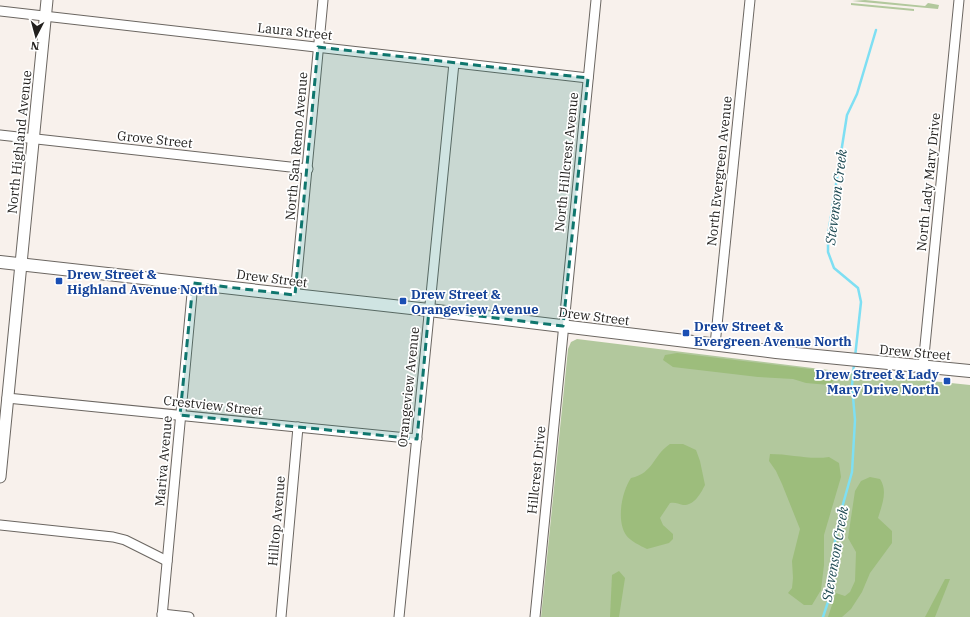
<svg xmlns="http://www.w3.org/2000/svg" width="970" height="617" viewBox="0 0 970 617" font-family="'IBM Plex Serif',serif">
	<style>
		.green { fill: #b2c89d }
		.forest { fill: #9dbd7c }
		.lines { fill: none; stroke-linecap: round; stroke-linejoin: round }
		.stream { stroke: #7edff3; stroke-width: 2.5 }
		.minor-casing { stroke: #6b6661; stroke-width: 11 }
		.tertiary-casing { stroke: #6b6661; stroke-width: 13 }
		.secondary-casing { stroke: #6b6661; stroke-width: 14 }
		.minor { stroke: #fff; stroke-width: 9 }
		.tertiary { stroke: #fff; stroke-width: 11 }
		.secondary { stroke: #fff; stroke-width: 12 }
		.marked { fill: #0f766e; fill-opacity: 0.2; stroke: #0f766e; stroke-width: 3; stroke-dasharray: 8 5; stroke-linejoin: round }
		.transit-dot { fill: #1a4fb4; stroke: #fff; stroke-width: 1.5 }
		.labels { text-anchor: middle; stroke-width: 3.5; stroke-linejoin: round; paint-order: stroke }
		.street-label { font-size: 13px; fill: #22201e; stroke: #fff }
		.transit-label { font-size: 13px; font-weight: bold; fill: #164399; stroke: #fff; text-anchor: start }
		.water-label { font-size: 14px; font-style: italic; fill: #1d4952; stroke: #fff }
	</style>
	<rect width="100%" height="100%" fill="#f8f1ec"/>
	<g class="green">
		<polygon points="865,0 925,6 928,3 939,5 938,9 852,1"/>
		<polygon points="851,3 914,9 914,11 851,5"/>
		<polygon points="577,339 845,372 970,385 970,617 541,617 568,349 571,342"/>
	</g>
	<g class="forest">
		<polygon points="677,353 835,372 838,373 838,376 829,385 806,383 793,379 758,377 673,367 663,360 665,355"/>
		<path d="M670 444H683L696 450 700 461 705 485C701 493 694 506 683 505 678 504 676 502 670 503L660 518 663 525 673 534V539L669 543 647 549C641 546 630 541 626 535 616 520 622 491 631 478 654 473 653 455 670 444Z"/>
		<path d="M770 454C791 454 809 460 829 457L839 463 841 477 824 535V565L821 590 812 605H804L788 593 792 588 793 578 792 561 800 529 782 484 776 471 769 461Z"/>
		<path d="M870 477 880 479C888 491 882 505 878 518L892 531V543L870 573 862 592 851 609 842 617H828L836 593 845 596 850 592 855 581 856 552 848 538 855 491 861 481Z"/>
		<polygon points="619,571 625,578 619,617 610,617 612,575"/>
		<polygon points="945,579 950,579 935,617 925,617"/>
	</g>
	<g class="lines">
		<g class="stream">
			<polyline points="855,357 861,302 858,288 834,268 828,252 828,235 847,115 857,94 876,30"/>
			<polyline points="823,617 830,596 835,541 840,515 852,472 855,420 852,385 854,364"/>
		</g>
		<defs>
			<g id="minor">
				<polyline points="0,11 588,78"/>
				<polyline points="0,135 308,169"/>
				<polyline points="295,295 323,0"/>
				<polyline points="715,345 750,0"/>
				<polyline points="923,366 959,0"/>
				<polyline points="7,398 417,439"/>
				<polyline points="0,525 113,537 125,540 167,561"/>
				<polyline points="162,614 189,617"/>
				<polyline points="162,617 193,283"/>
				<polyline points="281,617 298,427"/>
				<polyline points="399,617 454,63"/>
				<polyline points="535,617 596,0"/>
			</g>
			<polyline id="tertiary" points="0,477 47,0"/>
			<polyline id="secondary" points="0,262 429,310 776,352 970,371"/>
		</defs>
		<use href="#minor" class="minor-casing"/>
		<use href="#tertiary" class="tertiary-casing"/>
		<use href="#secondary" class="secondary-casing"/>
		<use href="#minor" class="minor"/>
		<use href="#tertiary" class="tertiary"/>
		<use href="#secondary" class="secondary"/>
	</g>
	<path class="marked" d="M318 47 588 78 563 326 429 310 417 439 180 415 193 283 295 295Z"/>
	<g class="transit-dot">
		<rect x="55" y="277" width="8" height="8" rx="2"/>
		<rect x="399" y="297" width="8" height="8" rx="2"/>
		<rect x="682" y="329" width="8" height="8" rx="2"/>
		<rect x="943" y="377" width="8" height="8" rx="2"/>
	</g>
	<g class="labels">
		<g class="street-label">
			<text transform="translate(295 31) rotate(6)" y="5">Laura Street</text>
			<text transform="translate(155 139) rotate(6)" y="5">Grove Street</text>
			<text transform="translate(19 142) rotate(-84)" y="5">North Highland Avenue</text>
			<text transform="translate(296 146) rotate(-85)" y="5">North San Remo Avenue</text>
			<text transform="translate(566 162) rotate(-84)" y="5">North Hillcrest Avenue</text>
			<text transform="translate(719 171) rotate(-84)" y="5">North Evergreen Avenue</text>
			<text transform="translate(928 182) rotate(-84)" y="5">North Lady Mary Drive</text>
			<text transform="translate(272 278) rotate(7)" y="5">Drew Street</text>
			<text transform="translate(594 316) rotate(7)" y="5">Drew Street</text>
			<text transform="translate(915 352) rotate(5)" y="5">Drew Street</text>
			<text transform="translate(408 387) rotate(-84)" y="5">Orangeview Avenue</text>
			<text transform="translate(213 405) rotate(6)" y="5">Crestview Street</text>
			<text transform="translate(163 461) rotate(-85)" y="5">Mariva Avenue</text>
			<text transform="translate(536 470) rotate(-84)" y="5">Hillcrest Drive</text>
			<text transform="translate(276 521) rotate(-85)" y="5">Hilltop Avenue</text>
		</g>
		<g class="transit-label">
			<text x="67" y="279">Drew Street &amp;<tspan x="67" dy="15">Highland Avenue North</tspan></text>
			<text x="411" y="299">Drew Street &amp;<tspan x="411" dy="15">Orangeview Avenue</tspan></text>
			<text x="694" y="331">Drew Street &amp;<tspan x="694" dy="15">Evergreen Avenue North</tspan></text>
			<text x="939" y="379" text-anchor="end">Drew Street &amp; Lady<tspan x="939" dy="15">Mary Drive North</tspan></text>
		</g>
		<g class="water-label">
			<text transform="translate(836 197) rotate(-83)" y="5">Stevenson Creek</text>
			<text transform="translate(835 554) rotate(-80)" y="5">Stevenson Creek</text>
		</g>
	</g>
	<g transform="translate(36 36) rotate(186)" stroke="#ffffff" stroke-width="3" paint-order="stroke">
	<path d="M0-3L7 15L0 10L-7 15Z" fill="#22201e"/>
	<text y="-6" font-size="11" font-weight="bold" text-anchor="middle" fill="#22201e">N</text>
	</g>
</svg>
